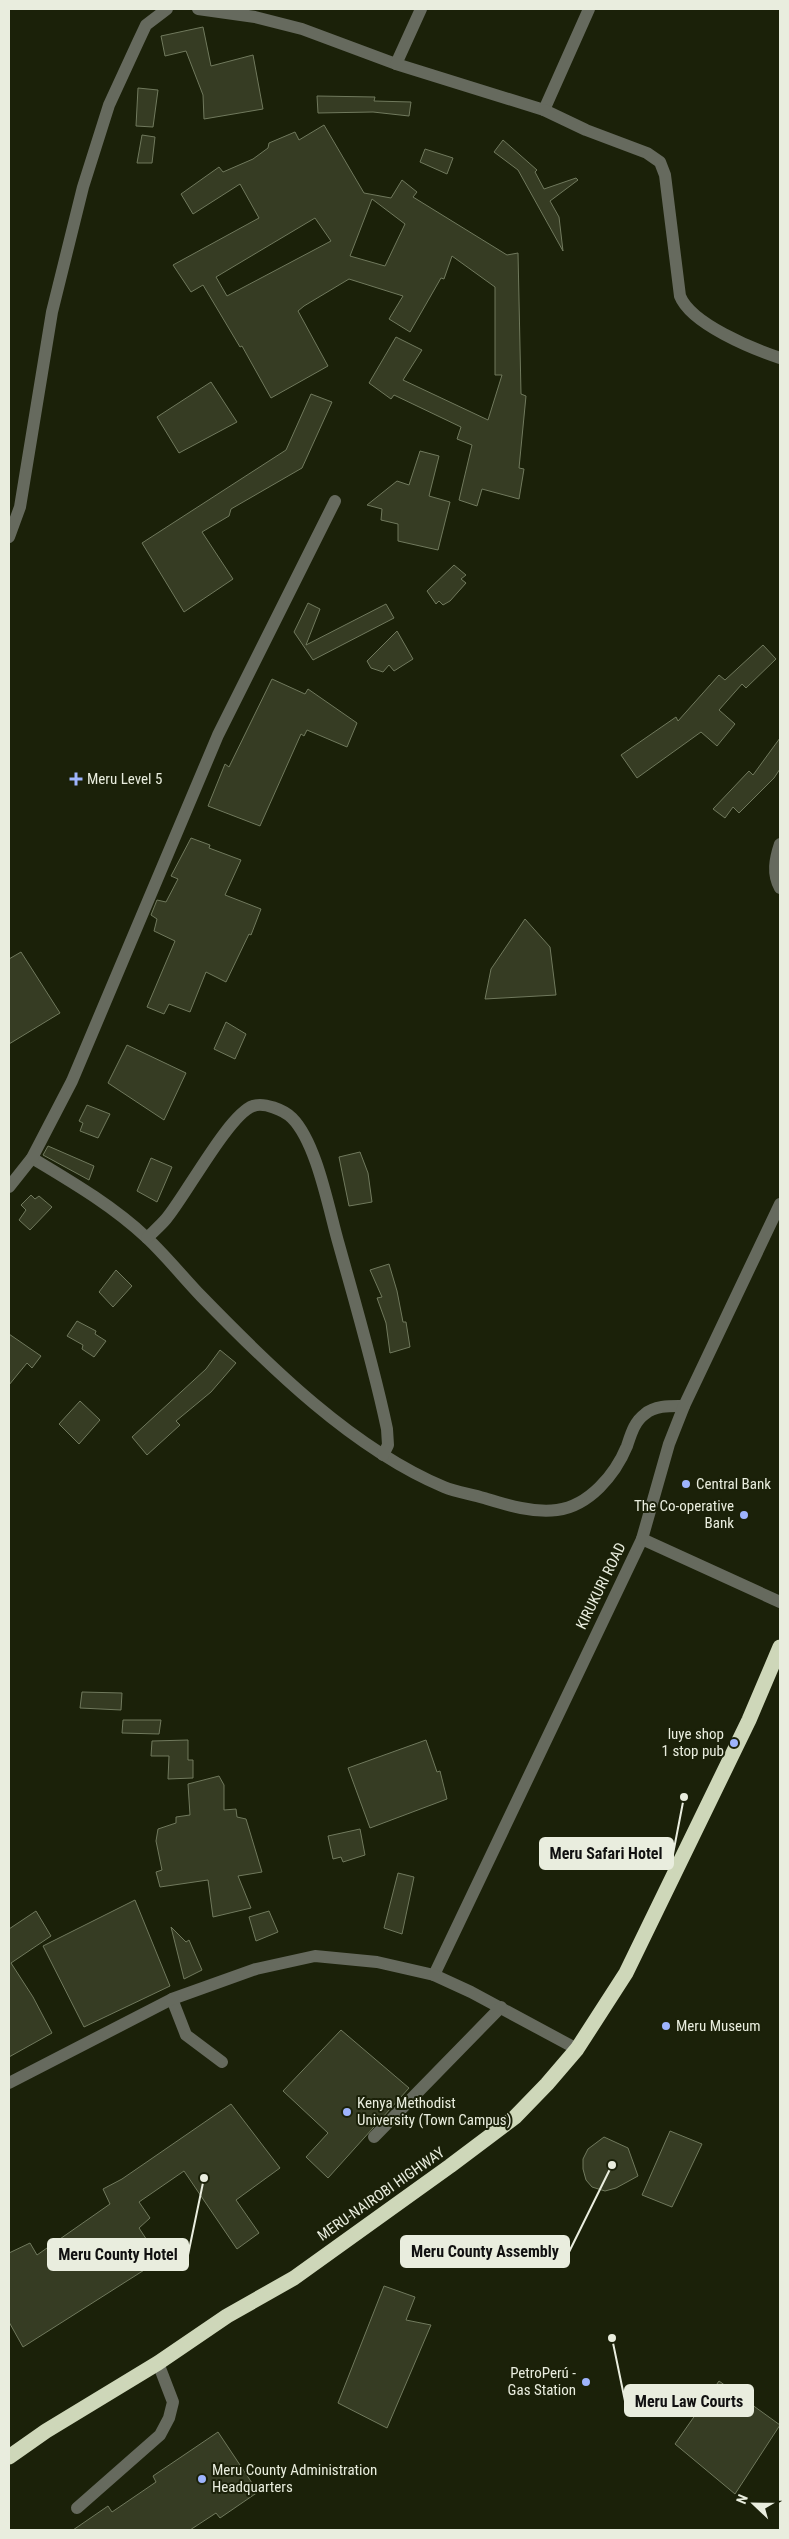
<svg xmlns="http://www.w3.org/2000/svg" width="789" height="2539" viewBox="0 0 789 2539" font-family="'Roboto Condensed',sans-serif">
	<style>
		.building { fill: #363c23; stroke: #70795d; fill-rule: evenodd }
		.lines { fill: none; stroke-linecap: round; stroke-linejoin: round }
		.minor { stroke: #666a5e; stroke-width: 12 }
		.highway { stroke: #ced7b9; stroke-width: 15 }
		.poi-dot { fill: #9eb4fd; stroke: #1b2109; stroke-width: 2 }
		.labels { text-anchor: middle; stroke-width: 4; stroke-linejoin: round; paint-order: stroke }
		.poi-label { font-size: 15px; fill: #e9edde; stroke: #1b2109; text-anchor: start }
		.street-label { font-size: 15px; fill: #e9edde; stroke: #1b2109 }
		.leader { fill: none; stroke: #e9edde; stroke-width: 2 }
		.callout-dot { fill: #e9edde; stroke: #1b2109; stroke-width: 2 }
		.callout { fill: #e9edde; stroke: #e9edde; stroke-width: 2 }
		.callout-label { font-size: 16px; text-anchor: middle; font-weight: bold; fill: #111 }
	</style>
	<rect width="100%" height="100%" fill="#1b2109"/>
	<g class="building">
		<polygon points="203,27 211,66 253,55 263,109 204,119 203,95 186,51 165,56 161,36"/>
		<polygon points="138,88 158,90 153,127 136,126"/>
		<polygon points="317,96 375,97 374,101 411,102 409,116 373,112 318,113"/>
		<path d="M324 125 364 193 391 198 402 180 417 192 413 197 507 255 518 253 521 394 526 396 519 468 524 469 519 499 482 489 477 506 459 500 472 445 457 439 461 427 394 395 391 399 369 383 396 337 422 350 403 380 488 420 502 375H495V287L452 256 444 279 441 278 410 332 389 319 403 296 349 279 304 306 298 311 328 366 271 398 242 346 240 347 203 285 191 292 173 265 259 218 240 184 193 214 181 194 219 167 223 172 253 159 268 148 269 143 295 132 299 140ZM372 199 405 224 385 266 350 256ZM315 218 331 241 227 296 216 277Z"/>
		<polygon points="142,135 155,137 152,163 137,163"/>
		<polygon points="503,140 537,170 535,172 544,189 576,178 578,180 550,201 559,217 563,251 518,170 494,152"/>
		<polygon points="425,149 453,158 447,174 420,162"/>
		<polygon points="211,382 237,422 179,453 157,417"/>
		<polygon points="311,394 332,402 302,468 231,509 229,516 202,532 233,579 184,612 142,543 286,450"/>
		<polygon points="420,451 439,456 429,496 450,502 438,550 398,541 398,524 381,520 382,509 367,505 397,481 409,485"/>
		<polygon points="454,565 466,575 461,579 466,583 450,601 443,605 439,601 436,604 427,591"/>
		<polygon points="308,603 320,609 306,645 386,604 394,618 313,660 294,632"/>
		<polygon points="397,631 413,659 394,671 389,665 383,672 371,668 367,661"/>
		<polygon points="763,645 776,659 746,688 742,684 719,710 735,724 717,746 701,732 637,778 621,755 676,717 678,721 719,675 725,680"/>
		<polygon points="272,679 305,694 308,689 357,723 347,747 307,730 304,736 301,734 260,826 208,806 225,764 229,767"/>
		<polygon points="780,738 780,769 774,778 739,813 733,807 725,818 713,809 749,771 753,775"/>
		<polygon points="191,838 210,845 209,848 241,860 225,895 261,909 251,935 249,934 226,982 206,972 190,1012 169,1004 164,1014 147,1007 175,941 154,931 157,919 151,915 157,900 166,902 178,879 171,876"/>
		<polygon points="525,919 550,947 556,995 485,999 491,969"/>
		<polygon points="21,952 60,1013 9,1044 9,959"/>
		<polygon points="226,1022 246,1034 235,1059 214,1049"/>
		<polygon points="127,1045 186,1073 164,1120 108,1083"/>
		<polygon points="87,1105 110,1114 98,1138 80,1131 83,1123 79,1121"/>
		<polygon points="48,1146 94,1166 89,1180 43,1155"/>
		<polygon points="360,1152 368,1173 372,1202 349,1206 339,1157"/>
		<polygon points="151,1158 172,1167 157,1202 137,1191"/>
		<polygon points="31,1195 35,1199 39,1196 52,1207 30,1230 19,1220 26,1210 21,1205"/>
		<polygon points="389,1264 397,1291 403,1322 406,1322 410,1347 390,1353 386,1323 377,1298 382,1297 370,1270"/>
		<polygon points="116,1270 132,1286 113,1307 99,1292"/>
		<polygon points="77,1321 96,1331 95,1334 106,1341 94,1357 82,1349 83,1345 67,1336"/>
		<polygon points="9,1334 41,1356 32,1368 27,1363 9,1385"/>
		<polygon points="220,1350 236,1363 211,1392 176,1421 180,1425 147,1455 132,1437 206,1369"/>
		<polygon points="80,1401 100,1420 79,1444 59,1424"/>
		<polygon points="82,1692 122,1693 121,1710 80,1708"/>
		<polygon points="123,1720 161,1720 159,1734 122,1733"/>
		<polygon points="188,1740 188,1760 193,1760 193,1778 168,1779 169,1756 151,1756 152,1741"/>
		<polygon points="426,1740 437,1772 440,1771 447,1799 370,1828 348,1768"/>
		<polygon points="219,1776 224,1785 224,1810 236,1809 237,1817 246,1819 262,1872 238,1876 251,1908 213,1917 208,1880 160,1887 156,1872 162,1870 156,1841 158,1829 176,1823 176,1817 190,1815 188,1784"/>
		<polygon points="360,1829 365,1855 343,1862 341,1857 333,1859 328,1836"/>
		<polygon points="398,1873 414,1877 402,1934 384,1928"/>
		<polygon points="135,1900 170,1986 84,2027 43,1946"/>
		<polygon points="36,1911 51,1936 11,1963 33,1997 52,2033 9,2057 9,1929"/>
		<polygon points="269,1911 278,1932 256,1941 249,1917"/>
		<polygon points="171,1927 186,1942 189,1940 202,1970 184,1979"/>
		<polygon points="341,2030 409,2088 328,2178 306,2157 328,2133 283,2091"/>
		<polygon points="231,2104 280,2168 236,2200 259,2233 237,2249 184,2171 139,2202 150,2218 139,2228 160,2260 23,2347 9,2322 9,2253 30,2243 37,2255 110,2204 103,2189 122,2179"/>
		<polygon points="670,2131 702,2144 672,2207 642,2195"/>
		<polygon points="604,2137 628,2148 638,2176 616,2188 605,2191 592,2187 586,2180 583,2169 583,2159 588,2149"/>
		<polygon points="384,2286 415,2297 406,2320 431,2325 387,2428 338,2403"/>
		<polygon points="719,2381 780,2425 735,2494 675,2444"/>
		<polygon points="218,2432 258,2492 220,2518 216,2513 190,2530 73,2530 108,2506 112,2512 156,2482 153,2476"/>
	</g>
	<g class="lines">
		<g class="minor">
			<polyline points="198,9 255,17 302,29 396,64 421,9"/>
			<polyline points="396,64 544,110 589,9"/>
			<path d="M544 110 586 130 647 153 660 162 665 175 680 296C691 324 753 349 780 358"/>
			<polyline points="9,537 20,507 52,312 83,187 109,105 138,42 146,25 167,9"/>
			<path d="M780 844C775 859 772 874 780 888"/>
			<path d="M32 1158C72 1182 113 1206 147 1238 166 1256 183 1277 201 1296 269 1366 353 1449 444 1487 456 1492 471 1494 484 1498 507 1505 532 1513 557 1510 589 1506 615 1475 627 1446 631 1434 634 1422 645 1414 655 1405 672 1406 684 1406"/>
			<polyline points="9,1187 32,1158 72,1081 218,735 335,501"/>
			<path d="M147 1238C153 1232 160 1226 166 1219 185 1197 229 1114 253 1106 264 1102 284 1110 292 1118 317 1143 329 1211 339 1245 356 1306 374 1367 387 1429L388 1445 383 1455"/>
			<polyline points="642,1539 780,1602"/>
			<polyline points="434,1975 642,1539 669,1444 684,1406 780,1204"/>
			<polyline points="172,1999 186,2035 222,2062"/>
			<polyline points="9,2083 172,1999 256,1969 315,1956 377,1962 434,1975 471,1992 577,2049"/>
			<polyline points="374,2137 501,2007"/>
			<polyline points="77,2508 160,2435 169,2418 173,2402 158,2363"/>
		</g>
		<polyline class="highway" points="9,2457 46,2431 158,2363 227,2316 294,2278 450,2166 515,2117 547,2084 577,2049 626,1973 749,1720 780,1647"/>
	</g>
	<g class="poi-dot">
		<path d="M73.5 771.5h5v5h5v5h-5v5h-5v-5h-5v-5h5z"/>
		<circle cx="686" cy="1484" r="5"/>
		<circle cx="744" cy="1515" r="5"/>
		<circle cx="734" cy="1743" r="5"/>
		<circle cx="666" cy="2026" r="5"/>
		<circle cx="347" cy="2112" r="5"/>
		<circle cx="586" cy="2382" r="5"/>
		<circle cx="202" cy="2479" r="5"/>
	</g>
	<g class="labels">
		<g class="poi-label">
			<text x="87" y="784">Meru Level 5</text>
			<text x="696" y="1489">Central Bank</text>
			<text x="734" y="1511" text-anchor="end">The Co-operative<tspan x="734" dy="17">Bank</tspan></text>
			<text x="724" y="1739" text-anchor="end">luye shop<tspan x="724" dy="17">1 stop pub</tspan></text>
			<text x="676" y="2031">Meru Museum</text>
			<text x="357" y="2108">Kenya Methodist<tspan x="357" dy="17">University (Town Campus)</tspan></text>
			<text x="576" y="2378" text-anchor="end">PetroPerú -<tspan x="576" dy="17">Gas Station</tspan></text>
			<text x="212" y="2475">Meru County Administration<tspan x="212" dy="17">Headquarters</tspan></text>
		</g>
		<g class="street-label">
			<text transform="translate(601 1586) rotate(-64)" y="5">KIRUKURI ROAD</text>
			<text transform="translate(381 2194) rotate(-35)" y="5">MERU-NAIROBI HIGHWAY</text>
		</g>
	</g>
	<path class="leader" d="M684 1797L673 1854M612 2165L569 2252M204 2178L188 2255M612 2338L625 2401"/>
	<g class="callout-dot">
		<circle cx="684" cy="1797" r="5"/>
		<circle cx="612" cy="2165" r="5"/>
		<circle cx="204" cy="2178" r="5"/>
		<circle cx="612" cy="2338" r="5"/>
	</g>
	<g class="callout">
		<rect x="540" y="1838" width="133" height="31" rx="5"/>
		<rect x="401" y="2236" width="168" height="31" rx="5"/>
		<rect x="48" y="2239" width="140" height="31" rx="5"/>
		<rect x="625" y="2385" width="128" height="31" rx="5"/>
	</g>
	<g class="callout-label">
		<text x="606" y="1859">Meru Safari Hotel</text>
		<text x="485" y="2257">Meru County Assembly</text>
		<text x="118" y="2260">Meru County Hotel</text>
		<text x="689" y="2407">Meru Law Courts</text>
	</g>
	<rect width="789" height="2539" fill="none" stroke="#e9edde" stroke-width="20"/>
	<g transform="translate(754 2504) rotate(292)" stroke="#1b2109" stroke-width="4" paint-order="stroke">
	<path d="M0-4L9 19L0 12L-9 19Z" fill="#e9edde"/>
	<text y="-8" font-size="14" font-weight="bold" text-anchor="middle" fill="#e9edde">N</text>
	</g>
</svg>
